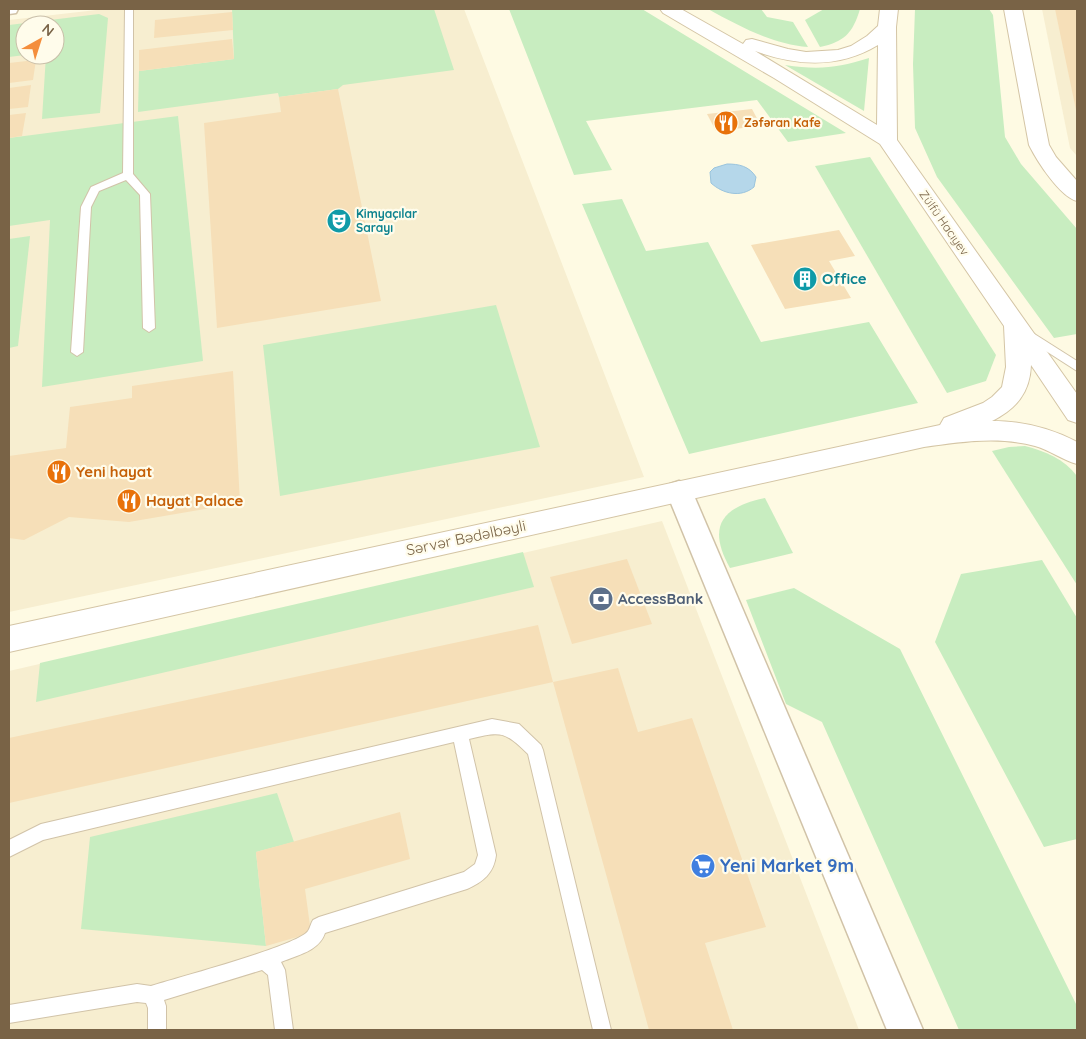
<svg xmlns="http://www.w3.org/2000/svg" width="1086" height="1039" viewBox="0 0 1086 1039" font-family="Quicksand,sans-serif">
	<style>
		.residential { fill: #f7eed0; fill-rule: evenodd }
		.green { fill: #c8edc0 }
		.water { fill: #b5d7ea; stroke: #9ac4dd }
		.building { fill: #f6dfb8 }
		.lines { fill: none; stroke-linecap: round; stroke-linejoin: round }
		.lane-casing { stroke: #d1c3a8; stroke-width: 2 }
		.street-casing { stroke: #d1c3a8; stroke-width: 3 }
		.secondary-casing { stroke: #d4c5a5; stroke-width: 2 }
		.lane { fill: #fff; fill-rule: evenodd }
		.street { fill: #fff; fill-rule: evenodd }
		.secondary { fill: #fff; fill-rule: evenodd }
		.labels { text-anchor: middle; stroke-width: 4.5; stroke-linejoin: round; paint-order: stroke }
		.far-food-label { font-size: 12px; font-weight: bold; fill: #c56008; stroke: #fffceb; text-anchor: start }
		.far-culture-label { font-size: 12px; font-weight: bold; fill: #0d838f; stroke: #fffceb; text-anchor: start }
		.far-street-label { font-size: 12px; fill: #796346; stroke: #fffceb }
		.culture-label { font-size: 15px; font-weight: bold; fill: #0d838f; stroke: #fffceb; text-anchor: start }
		.food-label { font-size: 15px; font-weight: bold; fill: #c56008; stroke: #fffceb; text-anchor: start }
		.street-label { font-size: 15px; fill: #796346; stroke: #fffceb }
		.service-label { font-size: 15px; font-weight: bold; fill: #4e5e75; stroke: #fffceb; text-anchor: start }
		.near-shop-label { font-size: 18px; font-weight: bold; fill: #366cbe; stroke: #fffceb; text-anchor: start }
	</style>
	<rect width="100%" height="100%" fill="#fefae3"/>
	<g class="residential">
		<path d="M105 9H464L644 477 9 612V20ZM25 25H55V55H25Z"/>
		<polygon points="1042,9 1077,9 1077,156 1070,148"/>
		<polygon points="662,521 859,1030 9,1030 9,671"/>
	</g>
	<g class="green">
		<polygon points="232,9 434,9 454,70 343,85 338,89 279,97 278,93 138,112 139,71 234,59"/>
		<polygon points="509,9 642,9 846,133 788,142 757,100 586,121 612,170 574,175"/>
		<path d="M708 9H761L767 17 793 22 808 47C772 44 739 26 708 9Z"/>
		<path d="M824 9H860C853 33 844 42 820 47L805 20Z"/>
		<polygon points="915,9 989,9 993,15 1005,137 1021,164 1077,229 1077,334 1054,338 937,177 915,128 913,64"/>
		<polygon points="99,14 108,18 100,113 42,119 46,55 55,55 55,25 25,25 25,55 9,57 9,25"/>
		<path d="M869 58 864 111 785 65C819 70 837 68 869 58Z"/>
		<polygon points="178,116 203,361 42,387 50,220 9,226 9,138"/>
		<polygon points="870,157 996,355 986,381 947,393 815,166"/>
		<polygon points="622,199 646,251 708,242 761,342 869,322 918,403 689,454 582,204"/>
		<polygon points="30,236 18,346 9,348 9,239"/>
		<polygon points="496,305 540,447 280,496 263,345"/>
		<path d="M1025 446C1045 451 1064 459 1077 476V585L992 451 1009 447Z"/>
		<path d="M765 498 793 553 730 568C707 527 721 507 765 498Z"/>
		<polygon points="523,552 534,587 36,702 40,663"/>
		<polygon points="1042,560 1077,618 1077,839 1044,847 935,642 961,574"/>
		<polygon points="794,588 900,649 1077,1006 1077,1030 959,1030 822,722 786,704 746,600"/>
		<polygon points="277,793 294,842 256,852 266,946 81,929 90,837"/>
	</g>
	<path class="water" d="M727 164C739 164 749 166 756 177L754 187C741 198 723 194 711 183L710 172 714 168Z"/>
	<g class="building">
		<polygon points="1055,9 1077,9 1077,110 1076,110"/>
		<polygon points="232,12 233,30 154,38 155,20"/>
		<polygon points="232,39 234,59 139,71 139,50"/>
		<polygon points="36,60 33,80 9,83 9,63"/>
		<polygon points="31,85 28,107 9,109 9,88"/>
		<polygon points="338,89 381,301 217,328 204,123 281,112 279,97"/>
		<polygon points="752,109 761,126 716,131 707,114"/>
		<polygon points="26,113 22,136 9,138 9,115"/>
		<polygon points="839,230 855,256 829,261 851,298 785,309 751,245"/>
		<polygon points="233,371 240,503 129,522 69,517 24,540 9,538 9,456 66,448 70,407 132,398 132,386"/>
		<polygon points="627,559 652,624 572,644 550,577"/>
		<polygon points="538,625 553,682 9,803 9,738"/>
		<polygon points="618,668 638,732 692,718 766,927 705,943 733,1030 649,1030 553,682"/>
		<polygon points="400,812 410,859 305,889 311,933 266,946 256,852"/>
	</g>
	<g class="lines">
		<defs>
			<g id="lane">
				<polygon points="125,9 133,9 133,174 150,194 155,328 149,332 143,328 140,195 126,180 99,191 91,207 83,352 77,356 71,352 81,207 91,187 123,173"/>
				<polygon points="1025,328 1077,361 1077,371 1021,335 1019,332 1021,329"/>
				<path d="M492 719 519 724 541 745 543 750 611 1030H593L528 754C504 731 502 731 469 739L496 855C494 873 483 882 467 889L325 933C319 951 298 955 281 962L285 970 293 1030H275L268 975 262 970 164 1000 166 1006V1030H148V1008L146 1003 137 1002 9 1023V1005L137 984 151 986C176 978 297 946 308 931 310 928 311 923 313 920L319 917 464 872 475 864 478 855 454 742 43 840 9 857V840L41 824Z"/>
			</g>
			<g id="street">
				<polygon points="9,9 18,9 16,13 9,14"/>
				<polygon points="679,481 688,484 692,491 923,1030 887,1030 666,491 670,484"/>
			</g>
			<g id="secondary">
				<path d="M660 9H681L743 44 746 40 752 39 788 49 806 52 838 50 851 46 867 36 878 26 880 9H898L896 27 897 140 1077 394V423L1068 420 1031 365C1030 393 1016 409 992 421 1022 421 1051 428 1077 442V464C1062 460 1050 450 1035 446 999 436 960 442 924 447L9 652V626L940 425 944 418 983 403 992 397 1002 387 1006 367 1004 326 880 144 774 78 663 13ZM878 45 877 125 755 51C797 66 839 69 878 45Z"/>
				<path d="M1004 9H1022L1049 145 1056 157 1077 181V201C1060 197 1037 161 1029 145Z"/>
			</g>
		</defs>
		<use href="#lane" class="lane-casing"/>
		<use href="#street" class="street-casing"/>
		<use href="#secondary" class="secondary-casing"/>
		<use href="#lane" class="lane"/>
		<use href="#street" class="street"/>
		<use href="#secondary" class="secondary"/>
	</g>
	<defs>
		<symbol id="restaurant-disc" viewBox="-11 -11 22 22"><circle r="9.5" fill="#e8710a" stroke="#fffceb"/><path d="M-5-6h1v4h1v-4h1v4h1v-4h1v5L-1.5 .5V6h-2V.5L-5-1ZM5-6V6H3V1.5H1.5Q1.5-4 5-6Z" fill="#fff"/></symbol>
		<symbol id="theatre-disc" viewBox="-11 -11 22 22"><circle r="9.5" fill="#0f9aa8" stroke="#fffceb"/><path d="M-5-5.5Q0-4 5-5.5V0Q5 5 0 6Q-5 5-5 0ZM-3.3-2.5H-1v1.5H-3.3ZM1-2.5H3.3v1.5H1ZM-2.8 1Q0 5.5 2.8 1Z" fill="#fff"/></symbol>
		<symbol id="building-disc" viewBox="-11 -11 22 22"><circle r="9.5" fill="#0f9aa8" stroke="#fffceb"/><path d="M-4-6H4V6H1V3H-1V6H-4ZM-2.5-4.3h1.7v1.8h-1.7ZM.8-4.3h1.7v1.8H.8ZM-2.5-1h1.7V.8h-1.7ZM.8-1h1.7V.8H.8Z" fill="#fff"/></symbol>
		<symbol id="bank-disc" viewBox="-11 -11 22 22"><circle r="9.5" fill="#5c6f8a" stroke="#fffceb"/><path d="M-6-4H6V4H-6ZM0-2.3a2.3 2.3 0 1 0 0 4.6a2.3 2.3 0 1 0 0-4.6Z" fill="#fff"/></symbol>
		<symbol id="supermarket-disc" viewBox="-11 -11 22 22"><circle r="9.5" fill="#3f7fe0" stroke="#fffceb"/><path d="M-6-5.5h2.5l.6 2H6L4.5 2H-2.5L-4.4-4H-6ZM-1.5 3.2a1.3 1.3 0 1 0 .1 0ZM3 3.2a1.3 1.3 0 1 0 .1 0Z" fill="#fff"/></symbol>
	</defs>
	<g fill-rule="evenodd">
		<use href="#restaurant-disc" x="712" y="109" width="28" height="28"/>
		<use href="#theatre-disc" x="325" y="207" width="28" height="28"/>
		<use href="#building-disc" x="791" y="265" width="28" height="28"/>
		<use href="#restaurant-disc" x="45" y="458" width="28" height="28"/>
		<use href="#restaurant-disc" x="115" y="487" width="28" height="28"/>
		<use href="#bank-disc" x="587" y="585" width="28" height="28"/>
		<use href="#supermarket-disc" x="689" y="852" width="28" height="28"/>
	</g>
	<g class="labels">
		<g class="far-food-label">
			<text x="744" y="127">Zәfәran Kafe</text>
		</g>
		<g class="far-culture-label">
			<text x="356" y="218">Kimyaçılar<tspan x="356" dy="14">Sarayı</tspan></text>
		</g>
		<g class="far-street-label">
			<text transform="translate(944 223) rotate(55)" y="4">Zülfü Hacıyev</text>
		</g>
		<g class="culture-label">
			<text x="822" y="284">Office</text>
		</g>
		<g class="food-label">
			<text x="76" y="477">Yeni hayat</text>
			<text x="146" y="506">Hayat Palace</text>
		</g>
		<g class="street-label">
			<text transform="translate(466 538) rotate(-12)" y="5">Sərvər Bədəlbəyli</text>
		</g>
		<g class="service-label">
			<text x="618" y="604">AccessBank</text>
		</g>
		<g class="near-shop-label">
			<text x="720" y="872">Yeni Market 9m</text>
		</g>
	</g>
	<rect width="1086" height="1039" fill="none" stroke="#796346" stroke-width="20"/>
	<g transform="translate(40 40) rotate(39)"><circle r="24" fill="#fffceb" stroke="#c9bfa9"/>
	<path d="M0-4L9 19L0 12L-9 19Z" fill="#f48e3c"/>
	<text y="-8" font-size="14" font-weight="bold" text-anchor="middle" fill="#796346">N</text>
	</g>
</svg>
